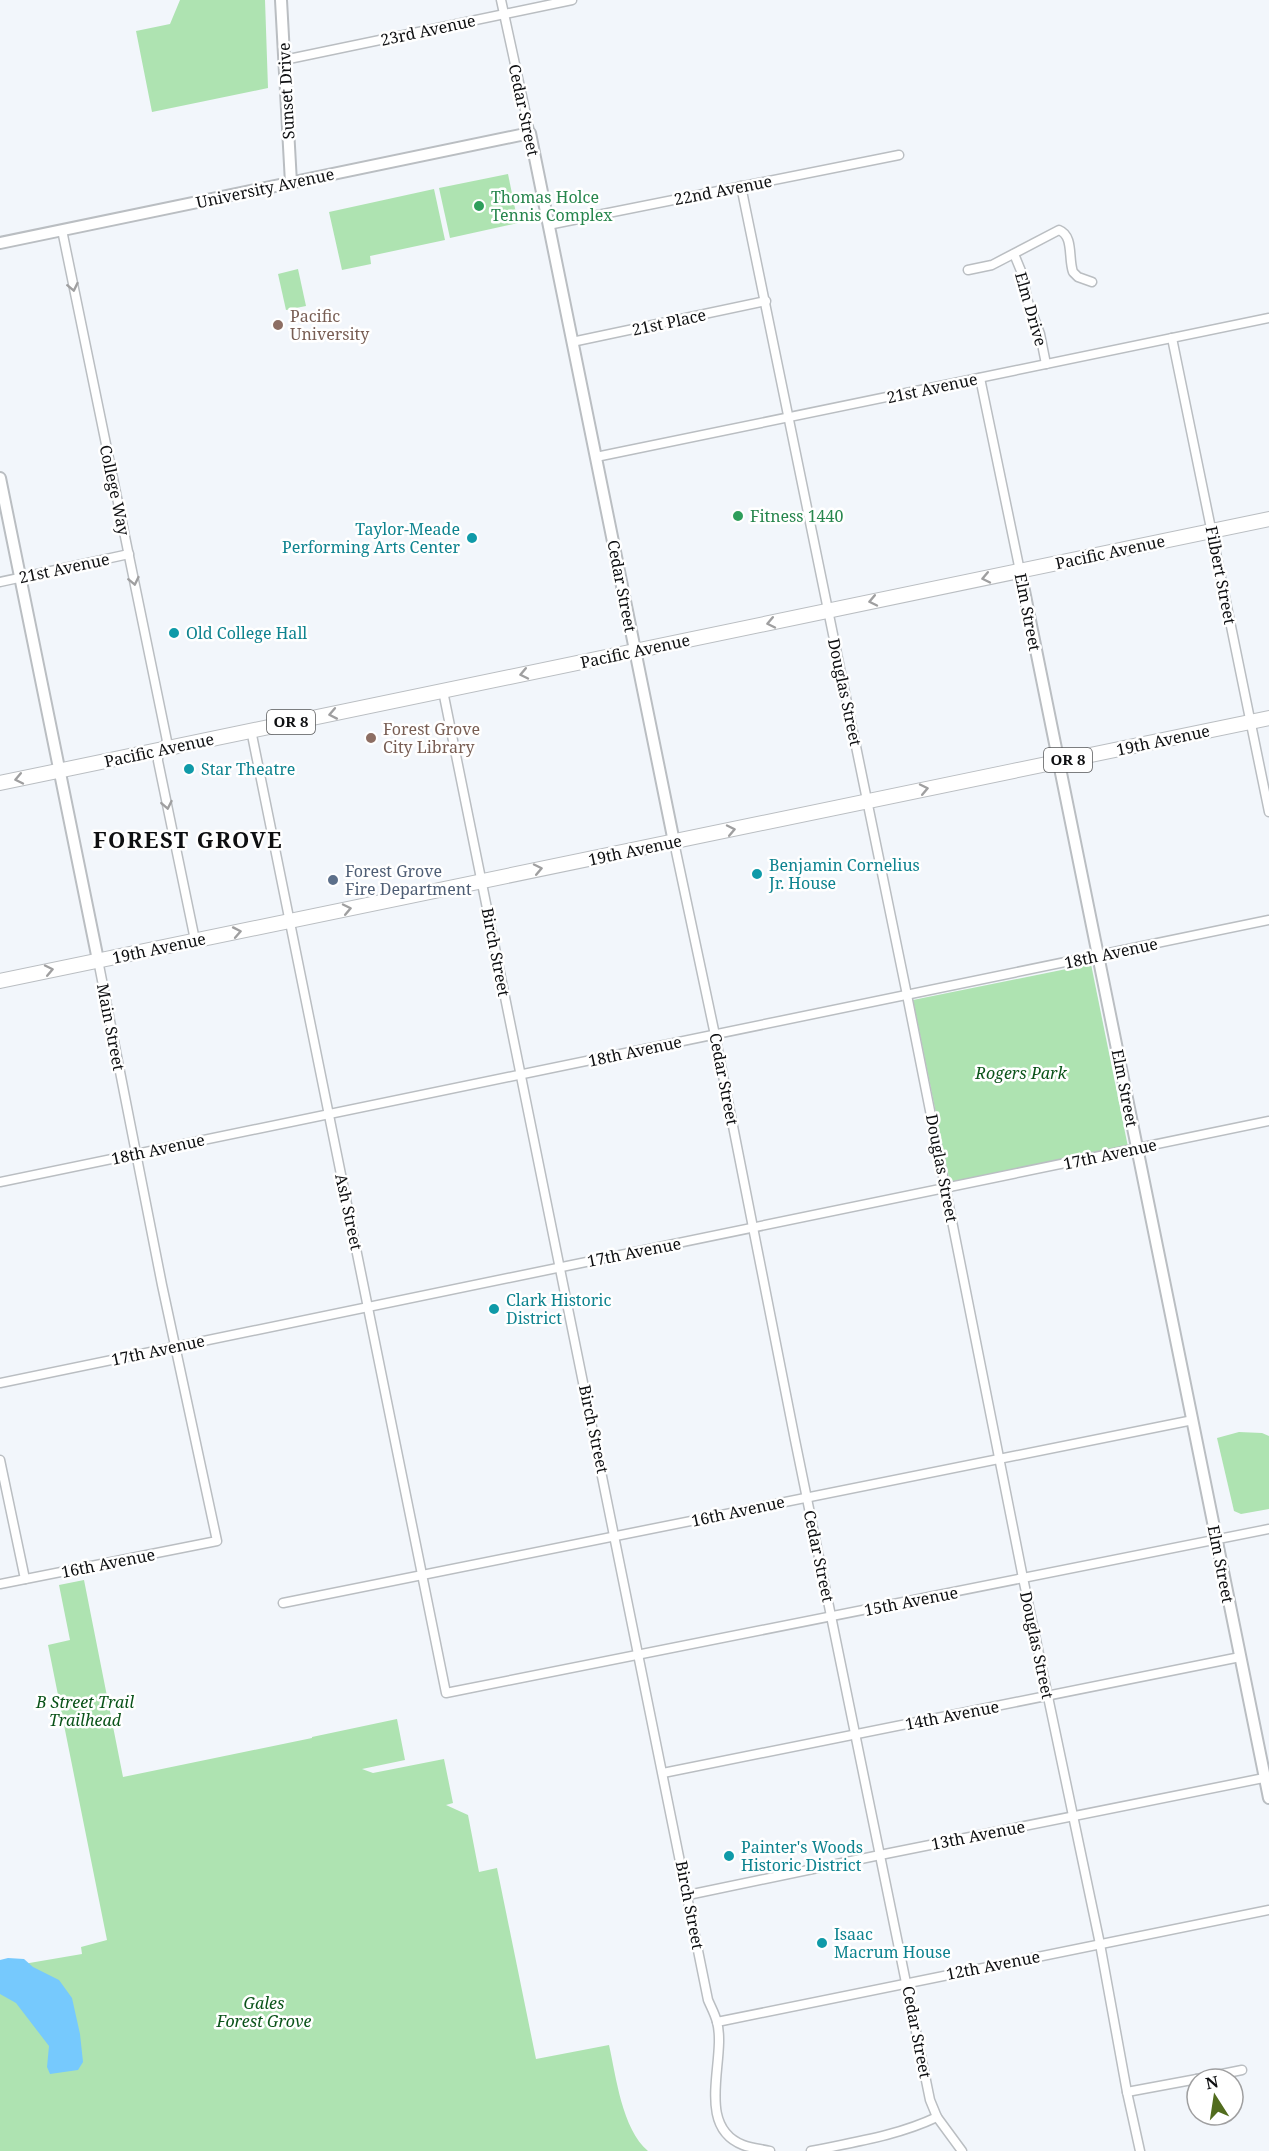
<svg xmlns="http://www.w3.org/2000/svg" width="1269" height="2151" viewBox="0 0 1269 2151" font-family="'Noto Serif',serif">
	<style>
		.green { fill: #aee3b1 }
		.water { fill: #76c9fd }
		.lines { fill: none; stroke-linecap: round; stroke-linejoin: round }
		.minor-casing { stroke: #babec2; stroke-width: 11 }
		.tertiary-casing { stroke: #babec2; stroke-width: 14 }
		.primary-casing { stroke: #babec2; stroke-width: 16 }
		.minor { stroke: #fff; stroke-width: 8 }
		.tertiary { stroke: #fff; stroke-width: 10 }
		.primary { stroke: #fff; stroke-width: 14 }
		.oneway { stroke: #9f9fa0 }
		.leisure-dot { fill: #2e9e5b; stroke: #fff; stroke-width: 2 }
		.education-dot { fill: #8d6e63; stroke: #fff; stroke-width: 2 }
		.culture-dot { fill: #0f9aa8; stroke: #fff; stroke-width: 2 }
		.service-dot { fill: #5c6f8a; stroke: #fff; stroke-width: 2 }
		.labels { text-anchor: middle; stroke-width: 5; stroke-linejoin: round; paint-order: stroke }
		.shield { fill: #fff; stroke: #565758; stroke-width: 1.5 }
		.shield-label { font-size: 15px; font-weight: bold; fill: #0e0f11 }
		.street-label { font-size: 16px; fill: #0e0f11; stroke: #fff }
		.leisure-label { font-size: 16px; fill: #27864d; stroke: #fff; text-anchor: start }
		.education-label { font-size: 16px; fill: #785e54; stroke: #fff; text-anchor: start }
		.culture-label { font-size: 16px; fill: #0d838f; stroke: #fff; text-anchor: start }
		.service-label { font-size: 16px; fill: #4e5e75; stroke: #fff; text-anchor: start }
		.park-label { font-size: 16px; font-style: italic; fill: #0a5319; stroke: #fff }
		.district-label { font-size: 22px; font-weight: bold; letter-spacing: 1.5px; fill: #0e0f11; stroke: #fff }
	</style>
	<rect width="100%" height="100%" fill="#f2f6fb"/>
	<g class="green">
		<polygon points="180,0 265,0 268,88 152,112 136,31 170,24"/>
		<polygon points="508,174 518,223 450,238 439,188"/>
		<polygon points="434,189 445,240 370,256 371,264 342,270 329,212"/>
		<polygon points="298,269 306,306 286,310 278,274"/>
		<polygon points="1091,964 1128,1147 950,1183 913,1000"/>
		<polygon points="1239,1432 1262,1433 1269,1436 1269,1509 1241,1514 1234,1511 1217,1438"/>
		<path d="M84 1580 123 1777 312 1738V1737L397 1719 405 1760 362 1769 373 1773 444 1759 453 1803 446 1805 468 1815 479 1872 497 1868 536 2059 609 2045C616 2076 622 2129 648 2151H0V1968L82 1954 81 1947 107 1940 48 1645 70 1640 59 1585Z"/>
	</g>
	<polygon class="water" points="8,1958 24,1959 33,1967 59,1980 72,1998 80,2034 83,2062 78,2070 50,2074 47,2067 49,2046 16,2003 0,1994 0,1960"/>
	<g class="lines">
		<defs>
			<g id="minor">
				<polyline points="501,0 530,133"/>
				<polyline points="284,60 572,0"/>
				<polyline points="741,186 907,995 1023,1578 1100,1944 1127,2092 1140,2151"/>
				<polyline points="548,225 899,155"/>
				<polyline points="62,230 167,741 158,757 158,761 195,940"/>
				<polyline points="1014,254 1021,271 1028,302 1040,334 1046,364"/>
				<path d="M968 270 992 265 1059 230C1074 236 1068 258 1073 272L1078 277 1092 282"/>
				<polyline points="1172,338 1269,812"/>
				<polyline points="572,342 766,301"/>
				<polyline points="980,378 1020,571"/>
				<polyline points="596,457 1269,318"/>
				<polyline points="0,582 129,554"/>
				<path d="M443 691 708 2000C711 2007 715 2014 717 2022 727 2058 694 2126 743 2145 751 2148 761 2149 770 2151"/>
				<polyline points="251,730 446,1693 1269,1529"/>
				<polyline points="674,842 715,1035 795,1440 930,2100 937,2117 962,2151"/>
				<polyline points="0,1182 1269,920"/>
				<polyline points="0,1383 1269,1121"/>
				<polyline points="0,1460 25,1579"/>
				<polyline points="0,1584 217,1541 162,1285 98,960"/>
				<polyline points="283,1603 1193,1420"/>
				<polyline points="663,1773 1240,1657"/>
				<polyline points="688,1895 880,1855 1269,1777"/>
				<polyline points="717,2022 1269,1910"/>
				<polyline points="1197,2079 1242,2070"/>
				<polyline points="1127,2092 1197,2079"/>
				<path d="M811 2151C854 2142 897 2136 937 2117"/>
			</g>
			<g id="tertiary">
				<polyline points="281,0 291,183"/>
				<polyline points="0,243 530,133 674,842"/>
				<polyline points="0,478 98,960"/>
				<polyline points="1020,571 1269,1798"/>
			</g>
			<g id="primary">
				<polyline points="0,783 1269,519"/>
				<polyline points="0,981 1269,718"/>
			</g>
		</defs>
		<use href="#minor" class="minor-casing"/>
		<use href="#tertiary" class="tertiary-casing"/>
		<use href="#primary" class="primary-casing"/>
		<use href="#minor" class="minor"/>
		<use href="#tertiary" class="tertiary"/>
		<use href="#primary" class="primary"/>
	</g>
	<defs><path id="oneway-chevron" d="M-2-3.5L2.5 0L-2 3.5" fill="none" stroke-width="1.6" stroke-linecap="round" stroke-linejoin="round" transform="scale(1.5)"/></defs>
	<g class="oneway">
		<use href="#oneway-chevron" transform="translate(73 287) rotate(78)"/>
		<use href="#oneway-chevron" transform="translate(986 578) rotate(168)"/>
		<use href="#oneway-chevron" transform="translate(134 581) rotate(78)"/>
		<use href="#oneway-chevron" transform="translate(873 601) rotate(168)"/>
		<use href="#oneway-chevron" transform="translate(771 623) rotate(168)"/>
		<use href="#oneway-chevron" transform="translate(524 674) rotate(168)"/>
		<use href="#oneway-chevron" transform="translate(333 714) rotate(169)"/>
		<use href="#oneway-chevron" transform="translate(19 779) rotate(168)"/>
		<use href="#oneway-chevron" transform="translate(924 789) rotate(-12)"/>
		<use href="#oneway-chevron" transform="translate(167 805) rotate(79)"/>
		<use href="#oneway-chevron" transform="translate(731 830) rotate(-12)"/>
		<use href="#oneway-chevron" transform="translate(538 869) rotate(-12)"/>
		<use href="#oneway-chevron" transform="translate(347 909) rotate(-12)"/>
		<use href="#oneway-chevron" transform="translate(237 932) rotate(-11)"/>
		<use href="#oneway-chevron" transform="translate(49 970) rotate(-12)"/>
	</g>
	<g class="leisure-dot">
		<circle cx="479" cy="206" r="6"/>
		<circle cx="738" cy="516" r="6"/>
	</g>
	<g class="education-dot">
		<circle cx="278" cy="325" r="6"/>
		<circle cx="371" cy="738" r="6"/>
	</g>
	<g class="culture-dot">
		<circle cx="472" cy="538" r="6"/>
		<circle cx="174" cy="633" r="6"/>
		<circle cx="189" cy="769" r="6"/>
		<circle cx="757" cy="874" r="6"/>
		<circle cx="494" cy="1309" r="6"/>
		<circle cx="729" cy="1856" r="6"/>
		<circle cx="822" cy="1943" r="6"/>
	</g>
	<circle class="service-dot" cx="333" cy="880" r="6"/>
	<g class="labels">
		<g class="shield">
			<rect x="267" y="710" width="48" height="24" rx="4.5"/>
			<rect x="1044" y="748" width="48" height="24" rx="4.5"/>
		</g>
		<g class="shield-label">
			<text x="291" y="727">OR 8</text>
			<text x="1068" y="765">OR 8</text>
		</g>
		<g class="street-label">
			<text transform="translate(428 30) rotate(-12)" y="6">23rd Avenue</text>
			<text transform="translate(286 91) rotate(-93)" y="6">Sunset Drive</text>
			<text transform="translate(524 110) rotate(78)" y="6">Cedar Street</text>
			<text transform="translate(265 188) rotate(-12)" y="6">University Avenue</text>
			<text transform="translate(723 190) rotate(-11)" y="6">22nd Avenue</text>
			<text transform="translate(1031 309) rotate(74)" y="6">Elm Drive</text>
			<text transform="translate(669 322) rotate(-12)" y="6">21st Place</text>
			<text transform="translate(932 388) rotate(-12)" y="6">21st Avenue</text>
			<text transform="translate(115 490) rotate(78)" y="6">College Way</text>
			<text transform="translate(1110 552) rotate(-12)" y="6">Pacific Avenue</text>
			<text transform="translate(64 568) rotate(-12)" y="6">21st Avenue</text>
			<text transform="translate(1221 575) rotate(79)" y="6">Filbert Street</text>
			<text transform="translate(622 586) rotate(79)" y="6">Cedar Street</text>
			<text transform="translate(1028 612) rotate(79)" y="6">Elm Street</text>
			<text transform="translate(635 651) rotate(-12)" y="6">Pacific Avenue</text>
			<text transform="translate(845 692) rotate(78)" y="6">Douglas Street</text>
			<text transform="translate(1163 740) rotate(-12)" y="6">19th Avenue</text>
			<text transform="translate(159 750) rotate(-12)" y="6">Pacific Avenue</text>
			<text transform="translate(635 850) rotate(-12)" y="6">19th Avenue</text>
			<text transform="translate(159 948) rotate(-12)" y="6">19th Avenue</text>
			<text transform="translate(496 952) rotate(79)" y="6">Birch Street</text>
			<text transform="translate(1111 953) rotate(-12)" y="6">18th Avenue</text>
			<text transform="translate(111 1027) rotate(79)" y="6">Main Street</text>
			<text transform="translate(635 1051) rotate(-12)" y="6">18th Avenue</text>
			<text transform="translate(724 1079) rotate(79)" y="6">Cedar Street</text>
			<text transform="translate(1125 1088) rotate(79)" y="6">Elm Street</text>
			<text transform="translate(158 1149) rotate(-12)" y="6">18th Avenue</text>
			<text transform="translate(1110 1154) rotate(-12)" y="6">17th Avenue</text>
			<text transform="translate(942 1168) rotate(79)" y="6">Douglas Street</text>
			<text transform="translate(349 1212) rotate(78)" y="6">Ash Street</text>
			<text transform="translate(634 1252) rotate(-11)" y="6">17th Avenue</text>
			<text transform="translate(158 1350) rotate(-12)" y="6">17th Avenue</text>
			<text transform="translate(594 1429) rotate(78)" y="6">Birch Street</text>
			<text transform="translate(738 1511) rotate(-12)" y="6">16th Avenue</text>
			<text transform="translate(819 1556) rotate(78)" y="6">Cedar Street</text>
			<text transform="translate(108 1563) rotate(-11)" y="6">16th Avenue</text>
			<text transform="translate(1221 1564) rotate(79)" y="6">Elm Street</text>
			<text transform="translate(911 1601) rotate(-11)" y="6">15th Avenue</text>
			<text transform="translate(1037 1645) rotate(78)" y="6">Douglas Street</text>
			<text transform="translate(952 1715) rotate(-11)" y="6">14th Avenue</text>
			<text transform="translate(978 1835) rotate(-11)" y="6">13th Avenue</text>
			<text transform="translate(690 1905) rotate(79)" y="6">Birch Street</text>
			<text transform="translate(993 1965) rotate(-11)" y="6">12th Avenue</text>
			<text transform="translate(917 2032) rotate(79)" y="6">Cedar Street</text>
		</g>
		<g class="leisure-label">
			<text x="491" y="203">Thomas Holce<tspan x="491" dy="18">Tennis Complex</tspan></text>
			<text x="750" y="522">Fitness 1440</text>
		</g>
		<g class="education-label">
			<text x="290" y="322">Pacific<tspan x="290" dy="18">University</tspan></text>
			<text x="383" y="735">Forest Grove<tspan x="383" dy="18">City Library</tspan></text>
		</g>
		<g class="culture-label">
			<text x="460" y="535" text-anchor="end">Taylor-Meade<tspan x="460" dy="18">Performing Arts Center</tspan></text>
			<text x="186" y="639">Old College Hall</text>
			<text x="201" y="775">Star Theatre</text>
			<text x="769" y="871">Benjamin Cornelius<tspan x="769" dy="18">Jr. House</tspan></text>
			<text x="506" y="1306">Clark Historic<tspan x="506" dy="18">District</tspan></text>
			<text x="741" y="1853">Painter's Woods<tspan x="741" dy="18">Historic District</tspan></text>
			<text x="834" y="1940">Isaac<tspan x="834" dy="18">Macrum House</tspan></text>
		</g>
		<g class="service-label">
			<text x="345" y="877">Forest Grove<tspan x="345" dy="18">Fire Department</tspan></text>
		</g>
		<g class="park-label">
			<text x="1021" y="1079">Rogers Park</text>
			<text x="85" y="1708">B Street Trail<tspan x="85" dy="18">Trailhead</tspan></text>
			<text x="264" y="2009">Gales<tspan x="264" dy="18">Forest Grove</tspan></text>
		</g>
		<g class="district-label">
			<text x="188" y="848">FOREST GROVE</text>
		</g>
	</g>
	<g transform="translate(1215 2097) rotate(348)"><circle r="28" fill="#ffffff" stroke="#9f9fa0" stroke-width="1.5"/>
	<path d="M0-4.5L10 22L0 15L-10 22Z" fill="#516c1e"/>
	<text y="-9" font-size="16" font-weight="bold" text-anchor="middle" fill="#0e0f11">N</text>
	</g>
</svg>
